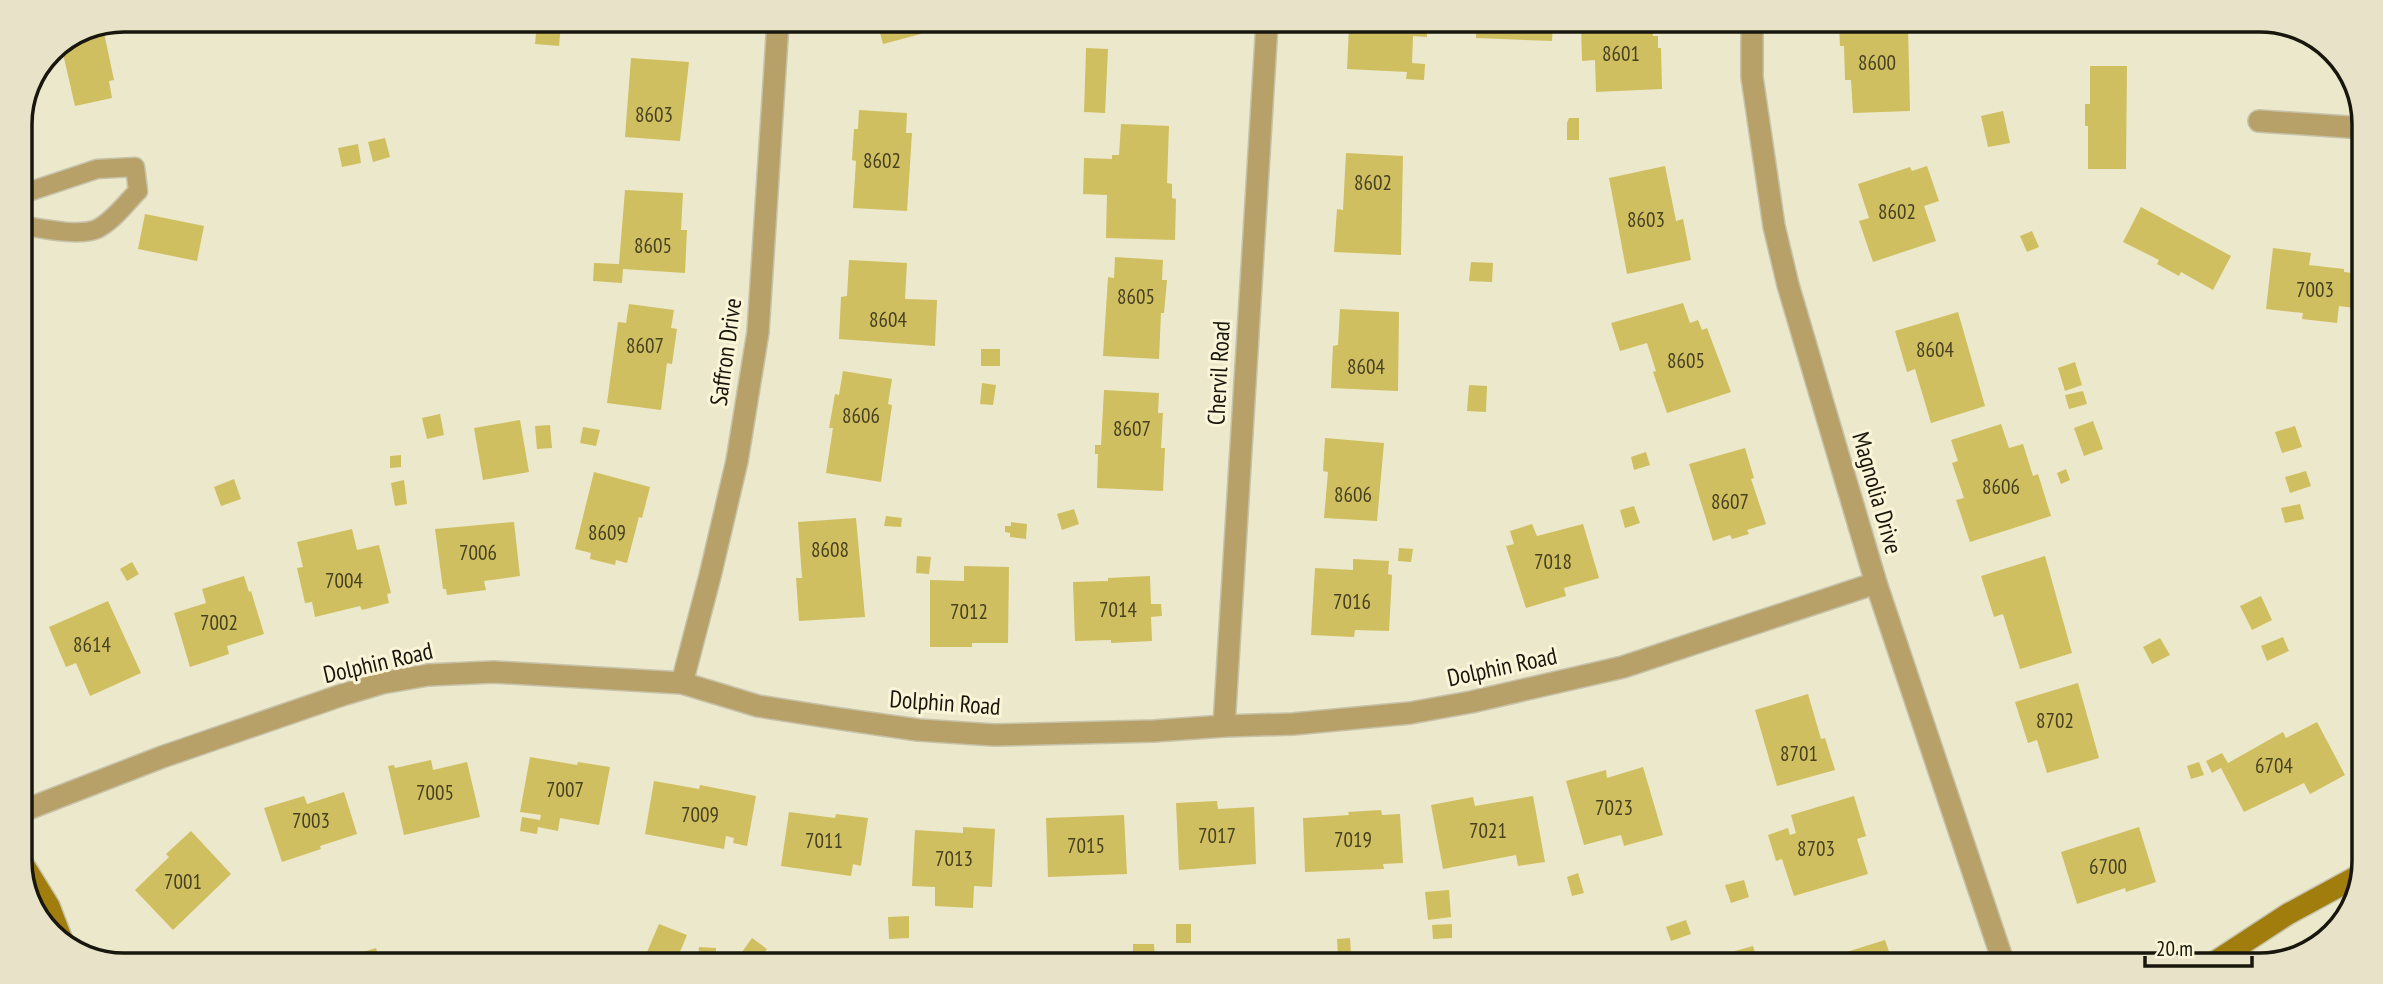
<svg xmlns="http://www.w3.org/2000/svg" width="2383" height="984" viewBox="0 0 2383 984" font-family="'PT Sans Narrow',sans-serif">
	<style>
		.building { fill: #d0bf60 }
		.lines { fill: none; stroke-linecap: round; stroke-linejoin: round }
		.lane-casing { stroke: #c6c2a9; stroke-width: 21 }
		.street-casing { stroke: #c6c2a9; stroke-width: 24 }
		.secondary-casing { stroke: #c6c2a9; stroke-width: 24 }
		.lane { stroke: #b8a168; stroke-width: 18 }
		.street { stroke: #b8a168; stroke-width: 21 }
		.secondary { stroke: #a07d0d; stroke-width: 21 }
		.labels { text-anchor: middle; stroke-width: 6; stroke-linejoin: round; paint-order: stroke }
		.number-label { font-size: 21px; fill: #474122 }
		.street-label { font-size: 24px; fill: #19170d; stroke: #faf5d8 }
		.rim { fill: none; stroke: #19170d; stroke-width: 3.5 }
	</style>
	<rect width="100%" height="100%" fill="#ece8cb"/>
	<g class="building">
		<polygon points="227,20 300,20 300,21 263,30 262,23 229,32"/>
		<polygon points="877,22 917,22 921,34 883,44"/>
		<polygon points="537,23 561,25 559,46 535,44"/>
		<polygon points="1352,24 1427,24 1427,37 1413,36 1412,63 1425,64 1424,80 1406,79 1407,72 1347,69 1349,27 1352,27"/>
		<polygon points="1476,24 1553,24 1552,41 1476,38"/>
		<polygon points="1581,24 1653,25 1653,36 1658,36 1658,48 1661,48 1662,89 1596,92 1595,60 1582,61"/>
		<polygon points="1839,25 1908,26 1910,111 1853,113 1851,80 1845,80 1844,46 1840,46"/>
		<polygon points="103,28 114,80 109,81 112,98 75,106 61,45"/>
		<polygon points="1086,48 1108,49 1105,113 1084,112"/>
		<polygon points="631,58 689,62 680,141 625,137"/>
		<polygon points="2090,66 2127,66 2126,169 2088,169 2088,126 2085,126 2085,104 2090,104"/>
		<polygon points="859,110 907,113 906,133 912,133 907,211 853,208 856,161 852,160 854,129 858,129"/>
		<polygon points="2003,111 2010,143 1988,147 1981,116"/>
		<polygon points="1569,118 1579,118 1579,140 1567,140 1567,123"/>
		<polygon points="1121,124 1169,126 1167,183 1172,184 1172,198 1176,199 1175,240 1106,238 1107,195 1083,194 1084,158 1112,159 1112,155 1119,155"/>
		<polygon points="385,138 390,157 373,162 368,142"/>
		<polygon points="358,144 361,163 342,167 338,148"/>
		<polygon points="1346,153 1403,156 1401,255 1334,252 1337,209 1343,210"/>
		<polygon points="1665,166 1676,221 1683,219 1691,260 1627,274 1609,178"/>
		<polygon points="1927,166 1939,201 1924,206 1936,241 1873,262 1859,221 1869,218 1858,184 1910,167 1912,171"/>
		<polygon points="625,190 683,193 681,230 687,230 685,273 623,269 622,283 593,281 594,263 619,264"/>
		<polygon points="2141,207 2231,256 2213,290 2181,272 2179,276 2157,264 2159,260 2123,242"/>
		<polygon points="145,214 204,226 197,261 138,249"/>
		<polygon points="2032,231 2039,247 2027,252 2020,236"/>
		<polygon points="2273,248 2311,253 2309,265 2344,269 2344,272 2362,274 2362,309 2339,306 2337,323 2302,319 2303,313 2266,309"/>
		<polygon points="1115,257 1163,260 1162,280 1167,280 1164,313 1161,313 1159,359 1103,356 1108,277 1114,278"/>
		<polygon points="849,260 907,263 905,299 937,300 935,346 839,339 841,297 847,296"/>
		<polygon points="1471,262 1493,263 1492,282 1469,281"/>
		<polygon points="1683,303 1690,323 1698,320 1702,330 1707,328 1731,392 1667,413 1653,372 1656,371 1647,343 1620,351 1611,323"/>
		<polygon points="629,304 674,310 671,328 677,329 672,364 667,363 661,410 607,403 618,322 626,323"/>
		<polygon points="1340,309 1399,312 1398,391 1331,388 1333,346 1338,345"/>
		<polygon points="1958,312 1985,406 1931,423 1915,369 1907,372 1895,331"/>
		<rect x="981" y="349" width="19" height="17"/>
		<polygon points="2075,362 2082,385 2065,391 2058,368"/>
		<polygon points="843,371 892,379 888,404 892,405 881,482 826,473 833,428 829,428 835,394 839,395"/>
		<polygon points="982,383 996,385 993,405 980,404"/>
		<polygon points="1469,385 1487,386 1486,412 1467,411"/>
		<polygon points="1104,390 1159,393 1158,413 1163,413 1161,448 1165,448 1163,491 1097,488 1098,454 1095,454 1095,445 1101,445"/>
		<polygon points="2083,391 2087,404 2069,409 2065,395"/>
		<polygon points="440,414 444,435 427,439 422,418"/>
		<polygon points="520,420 529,472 483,480 474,428"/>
		<polygon points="2093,421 2103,449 2084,456 2074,428"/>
		<polygon points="2001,424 2009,448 2023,444 2033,476 2038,474 2051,516 1970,542 1956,500 1964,498 1952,463 1958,461 1951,440"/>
		<polygon points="550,425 552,448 537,449 535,426"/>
		<polygon points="2295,426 2302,447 2282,453 2275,432"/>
		<polygon points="583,427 600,430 596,446 580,443"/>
		<polygon points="1325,438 1384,443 1377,521 1324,518 1328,472 1323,471"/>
		<polygon points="1745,448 1754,478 1751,479 1766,524 1747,530 1749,534 1732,539 1730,535 1713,541 1689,464"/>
		<polygon points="1646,452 1650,465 1634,470 1631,457"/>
		<polygon points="401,455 401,467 390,468 390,456"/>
		<polygon points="2066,469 2070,480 2061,484 2057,473"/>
		<polygon points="2306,471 2311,486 2290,493 2285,477"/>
		<polygon points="594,472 650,487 642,518 639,517 627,563 616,560 615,565 590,559 591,553 575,549"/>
		<polygon points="234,479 241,499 221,506 214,487"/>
		<polygon points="404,480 407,504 395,506 391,483"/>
		<polygon points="2300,504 2304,519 2285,523 2281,508"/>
		<polygon points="1634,506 1640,523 1625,528 1620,510"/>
		<polygon points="1074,509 1079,524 1062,530 1057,514"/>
		<polygon points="886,516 902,518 901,527 884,526"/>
		<polygon points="856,518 865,617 799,621 796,578 802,578 798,522"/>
		<polygon points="514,522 520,576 484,581 486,590 447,595 446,589 443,589 435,529"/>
		<polygon points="1011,522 1027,524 1026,539 1010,537 1010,533 1005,532 1005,526 1011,526"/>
		<polygon points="1532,524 1537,536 1583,524 1599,578 1564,588 1566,596 1526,608 1506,546 1514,544 1510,531"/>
		<polygon points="352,529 357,550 379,545 391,593 387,594 389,603 362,610 360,606 315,617 312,602 305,603 297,568 303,567 297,542"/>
		<polygon points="1399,548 1413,549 1411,562 1398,561"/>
		<polygon points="917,556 931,557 929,574 916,573"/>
		<polygon points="2045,556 2072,653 2020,669 2003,614 1994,617 1981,576"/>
		<polygon points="1353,559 1389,561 1388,574 1392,575 1389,631 1355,630 1354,637 1311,635 1315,568 1353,570"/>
		<polygon points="132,562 139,574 127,581 120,569"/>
		<polygon points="964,566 1009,567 1008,643 972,643 972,647 930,647 930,580 964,581"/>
		<polygon points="244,576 249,592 251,591 264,634 227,646 229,654 190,667 174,613 206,603 202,589"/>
		<polygon points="1150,576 1151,604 1161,604 1162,616 1151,617 1152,641 1111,643 1111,640 1075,641 1073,582 1108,581 1108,578"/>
		<polygon points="2261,596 2272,620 2252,630 2240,606"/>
		<polygon points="108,601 141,673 90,696 76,663 66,667 49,627"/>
		<polygon points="2283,637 2289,651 2267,661 2261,646"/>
		<polygon points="2160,638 2170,655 2152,664 2143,647"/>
		<polygon points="2078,683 2099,758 2047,773 2037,740 2028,743 2015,702"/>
		<polygon points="1808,694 1821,739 1825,738 1835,770 1777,786 1755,710"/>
		<polygon points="2317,722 2345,775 2310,794 2304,783 2244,812 2221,768 2212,773 2206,761 2222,753 2228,763 2283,732 2286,738"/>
		<polygon points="530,757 577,765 578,762 610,767 599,825 560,818 558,831 538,827 537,834 520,831 522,817 540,820 541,815 520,812"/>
		<polygon points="431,760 433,770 467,762 480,817 404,835 388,766 394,765 395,768"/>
		<polygon points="2199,762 2204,775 2191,779 2187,766"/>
		<polygon points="1643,767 1663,835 1624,846 1621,835 1584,845 1566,781 1606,770 1607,778"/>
		<polygon points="654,781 699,789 700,785 756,796 747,846 733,843 734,838 726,836 724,849 645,834"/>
		<polygon points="344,792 357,834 320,846 321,849 282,862 264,808 304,796 307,804"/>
		<polygon points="1533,796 1545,862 1518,866 1516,855 1443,869 1431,805 1473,797 1475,806"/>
		<polygon points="1854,796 1866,836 1857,839 1868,874 1794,896 1782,859 1776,861 1768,835 1788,828 1790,835 1796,833 1791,815"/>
		<polygon points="1217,801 1218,809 1254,807 1256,864 1179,870 1176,803"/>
		<polygon points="1381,810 1382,815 1400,814 1403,863 1383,864 1384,869 1305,872 1303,818 1349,815 1348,812"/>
		<polygon points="789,812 835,818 836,814 868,818 861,866 853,864 851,876 781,866"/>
		<polygon points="1124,815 1127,874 1048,877 1046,818"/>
		<polygon points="963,827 995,829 992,887 974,886 973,908 935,906 935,887 912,886 915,830 963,833"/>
		<polygon points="2139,827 2156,882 2126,892 2125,888 2077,904 2061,852"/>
		<polygon points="191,831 231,874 173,930 135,890 169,857 166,854"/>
		<polygon points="1578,873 1584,893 1572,896 1567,877"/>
		<polygon points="1744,880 1749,897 1731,903 1725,885"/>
		<polygon points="1449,890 1451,917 1428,920 1425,892"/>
		<polygon points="909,916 909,938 889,939 888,917"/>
		<polygon points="1686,920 1691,934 1671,941 1666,927"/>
		<polygon points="659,924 687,935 677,959 644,959"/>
		<rect x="1176" y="924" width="15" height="19"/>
		<polygon points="1452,924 1452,938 1433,939 1432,925"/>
		<polygon points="752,938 767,949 760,959 753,959 742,952"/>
		<polygon points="1350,938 1351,955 1338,956 1337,939"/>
		<polygon points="1885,940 1893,963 1811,963"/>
		<polygon points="1133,944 1154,944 1155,959 1133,960"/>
		<polygon points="1753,946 1758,963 1739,963 1735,951"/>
		<polygon points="699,947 716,948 716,959 698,959"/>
		<polygon points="376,948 379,958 357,958 356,954"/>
	</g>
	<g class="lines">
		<defs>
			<path id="lane" d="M19 195 97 169 135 167 138 191C126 203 113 221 97 229 78 237 40 228 19 225"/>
			<g id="street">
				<polyline points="1752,25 1752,77 1774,226 1788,285 1876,583 2004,964"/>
				<polyline points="2259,121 2363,128"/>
				<polyline points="682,683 710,576 737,461 758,332 778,22"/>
				<polyline points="1224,726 1267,23"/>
				<polyline points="20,812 162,757 342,695 382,683 428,675 494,672 682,683 758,706 834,718 918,730 994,735 1154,731 1224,726 1293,724 1410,713 1471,702 1623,667 1876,583"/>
			</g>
			<g id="secondary">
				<polyline points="20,859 49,906 62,940"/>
				<polyline points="2210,965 2288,914 2356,877"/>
			</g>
		</defs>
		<use href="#lane" class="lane-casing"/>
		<use href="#street" class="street-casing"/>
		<use href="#secondary" class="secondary-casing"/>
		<use href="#lane" class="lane"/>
		<use href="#street" class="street"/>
		<use href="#secondary" class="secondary"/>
	</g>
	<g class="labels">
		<g class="number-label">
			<text x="1621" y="61">8601</text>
			<text x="1877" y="70">8600</text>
			<text x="654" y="122">8603</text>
			<text x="882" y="168">8602</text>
			<text x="1373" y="190">8602</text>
			<text x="1897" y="219">8602</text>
			<text x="1646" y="227">8603</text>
			<text x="653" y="253">8605</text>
			<text x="2315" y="297">7003</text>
			<text x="1136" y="304">8605</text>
			<text x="888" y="327">8604</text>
			<text x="645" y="353">8607</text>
			<text x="1935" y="357">8604</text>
			<text x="1686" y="368">8605</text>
			<text x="1366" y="374">8604</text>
			<text x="861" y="423">8606</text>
			<text x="1132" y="436">8607</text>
			<text x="2001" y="494">8606</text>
			<text x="1353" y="502">8606</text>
			<text x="1730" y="509">8607</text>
			<text x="607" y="540">8609</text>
			<text x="830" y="557">8608</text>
			<text x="478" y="560">7006</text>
			<text x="1553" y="569">7018</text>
			<text x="344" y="588">7004</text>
			<text x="1352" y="609">7016</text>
			<text x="1118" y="617">7014</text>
			<text x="969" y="619">7012</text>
			<text x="219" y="630">7002</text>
			<text x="92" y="652">8614</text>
			<text x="2055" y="728">8702</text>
			<text x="1799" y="761">8701</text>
			<text x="2274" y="773">6704</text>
			<text x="565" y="797">7007</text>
			<text x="435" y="800">7005</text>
			<text x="1614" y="815">7023</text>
			<text x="700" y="822">7009</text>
			<text x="311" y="828">7003</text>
			<text x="1488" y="838">7021</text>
			<text x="1217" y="843">7017</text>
			<text x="1353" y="847">7019</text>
			<text x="824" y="848">7011</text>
			<text x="1086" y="853">7015</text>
			<text x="1816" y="856">8703</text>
			<text x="954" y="866">7013</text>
			<text x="2108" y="874">6700</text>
			<text x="183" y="889">7001</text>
		</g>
		<g class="street-label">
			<text transform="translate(726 352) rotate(-82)" y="8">Saffron Drive</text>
			<text transform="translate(1219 373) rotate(-87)" y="8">Chervil Road</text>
			<text transform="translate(1877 493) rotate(74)" y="8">Magnolia Drive</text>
			<text transform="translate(378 663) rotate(-13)" y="8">Dolphin Road</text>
			<text transform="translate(1502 667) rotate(-12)" y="8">Dolphin Road</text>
			<text transform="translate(945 703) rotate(4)" y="8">Dolphin Road</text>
		</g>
	</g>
	<path d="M0 0H2383V984H0ZM124 32H2260A92 92 0 0 1 2352 124V861A92 92 0 0 1 2260 953H124A92 92 0 0 1 32 861V124A92 92 0 0 1 124 32Z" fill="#e8e3c8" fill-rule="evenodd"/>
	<path class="rim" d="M124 32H2260A92 92 0 0 1 2352 124V861A92 92 0 0 1 2260 953H124A92 92 0 0 1 32 861V124A92 92 0 0 1 124 32Z"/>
	<path d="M2145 956v10h107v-10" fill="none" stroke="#19170d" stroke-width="3.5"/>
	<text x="2156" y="956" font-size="21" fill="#19170d" stroke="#faf5d8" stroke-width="5" paint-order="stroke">20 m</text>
</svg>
